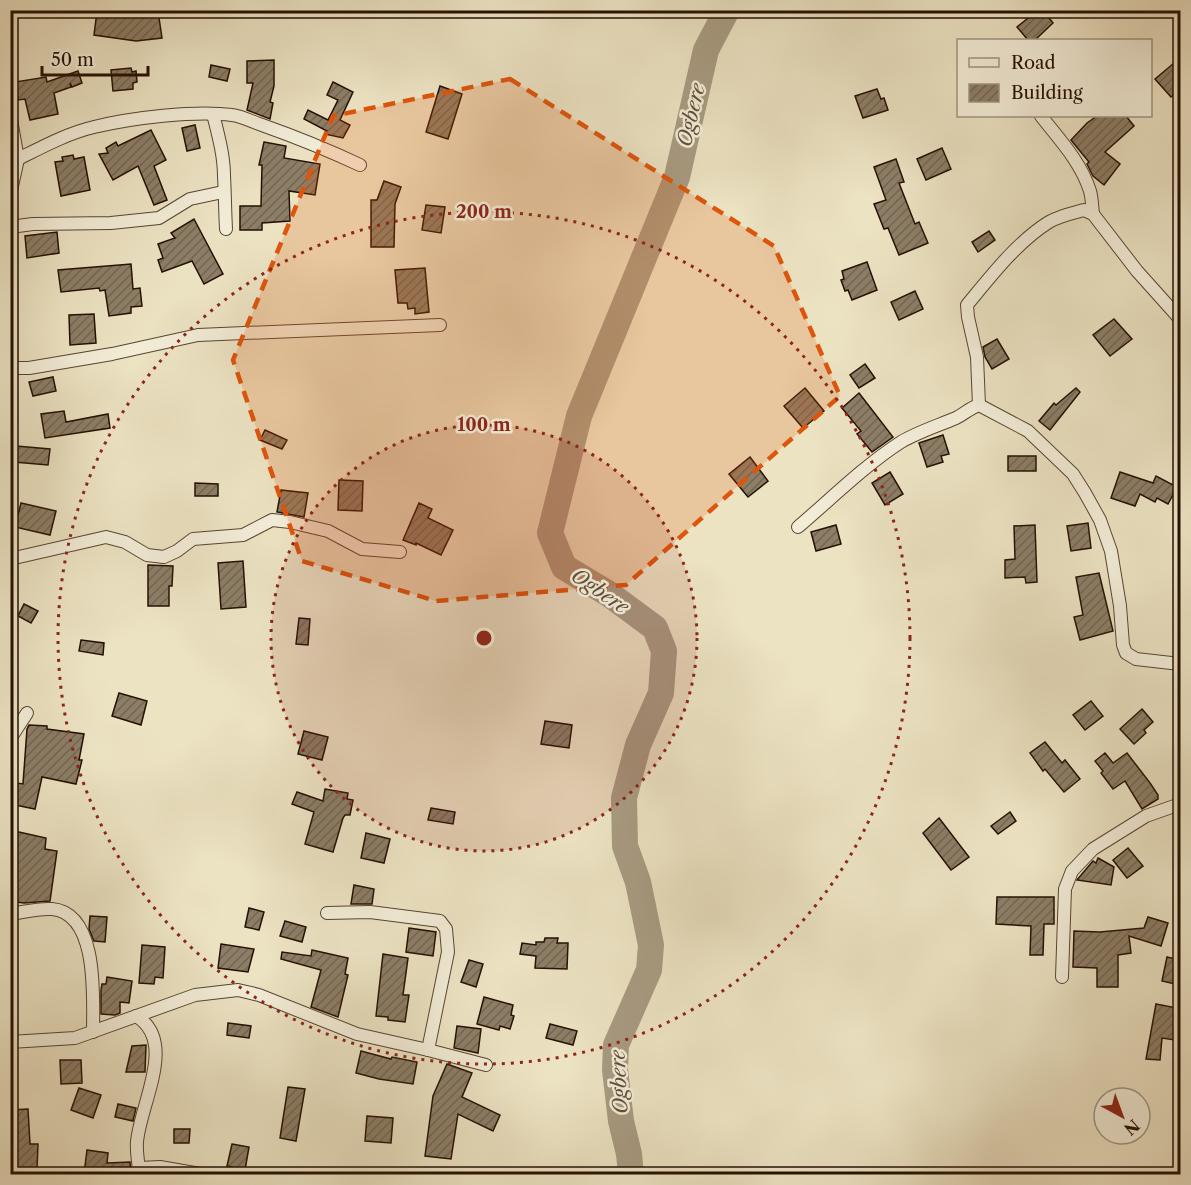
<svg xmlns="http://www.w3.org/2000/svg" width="1191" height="1185" viewBox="0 0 1191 1185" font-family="'Libre Caslon Text',serif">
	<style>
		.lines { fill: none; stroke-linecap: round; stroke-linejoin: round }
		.stream { stroke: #74634f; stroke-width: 4.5 }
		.river { stroke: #a89b82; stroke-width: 26 }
		.building { fill: url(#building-hatch); stroke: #251003; stroke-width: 1.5 }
		.street-casing { stroke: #574533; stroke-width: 14 }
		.street { stroke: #f3edd8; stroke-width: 12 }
		.marked { fill: #de550c; fill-opacity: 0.2; stroke: #de550c; stroke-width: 4.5; stroke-dasharray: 12 8; stroke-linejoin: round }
		.ring { fill: none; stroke: #8f2418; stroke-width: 3; stroke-dasharray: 3 6 }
		.labels { text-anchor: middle; stroke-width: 5; stroke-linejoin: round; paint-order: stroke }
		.water-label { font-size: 20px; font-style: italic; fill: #604f3c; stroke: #f3edd8 }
		.centre { fill: #8f2418; stroke: #f3edd8; stroke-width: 3 }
		.ring-label { font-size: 18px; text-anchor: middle; font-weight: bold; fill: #8f2418; stroke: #f3edd8; stroke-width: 5; stroke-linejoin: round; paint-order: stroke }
	</style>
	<defs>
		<pattern id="building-hatch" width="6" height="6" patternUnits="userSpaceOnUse" patternTransform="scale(1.5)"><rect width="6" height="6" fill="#8c7e67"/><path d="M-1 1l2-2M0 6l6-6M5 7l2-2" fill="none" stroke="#726653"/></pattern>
	</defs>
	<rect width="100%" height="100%" fill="#ece3c3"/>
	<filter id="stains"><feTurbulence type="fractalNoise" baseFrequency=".00333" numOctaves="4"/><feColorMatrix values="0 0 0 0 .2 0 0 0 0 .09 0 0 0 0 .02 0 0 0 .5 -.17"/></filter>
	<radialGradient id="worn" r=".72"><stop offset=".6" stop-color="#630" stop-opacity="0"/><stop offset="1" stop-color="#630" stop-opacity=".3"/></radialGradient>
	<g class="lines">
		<polyline class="stream" points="703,10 726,11"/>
		<polyline class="river" points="631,1174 629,1154 621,1121 615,1070 616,1045 649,970 651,945 638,882 625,846 624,798 638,745 661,693 664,651 655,628 609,594 564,567 550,533 579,416 677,177 706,50 727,10"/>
	</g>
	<g class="building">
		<polygon points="1028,10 1043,10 1053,23 1035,40 1028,40 1017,27 1032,15"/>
		<polygon points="97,11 126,16 158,11 162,38 136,41 94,35"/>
		<polygon points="1180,58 1180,89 1171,97 1155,79"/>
		<polygon points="274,60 274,86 270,102 273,103 270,119 247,110 253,83 247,83 247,61"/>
		<polygon points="211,65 230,69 227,81 209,77"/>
		<polygon points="131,68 132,72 136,71 137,82 133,83 133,89 113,91 111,70"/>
		<polygon points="78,71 82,83 72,87 70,83 71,87 54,93 58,114 30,120 25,99 18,100 15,82 46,77 47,82"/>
		<polygon points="333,82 353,92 340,120 350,125 343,138 325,134 327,131 304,119 308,110 328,120 338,100 327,95"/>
		<polygon points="440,86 462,94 448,139 426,132"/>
		<polygon points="877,89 881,99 884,98 888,110 863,118 855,96"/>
		<polygon points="1097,116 1126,116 1134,126 1105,152 1120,164 1104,185 1093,176 1087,164 1089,162 1071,140 1087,123"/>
		<polygon points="195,125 200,148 187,151 182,128"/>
		<polygon points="151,130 166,160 154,166 167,200 154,205 138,166 113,180 99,154 108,153 106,148 116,142 118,146"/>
		<polygon points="264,142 286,146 284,158 320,164 315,195 289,191 290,221 262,223 262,230 240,230 240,206 261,206 262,165 259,165"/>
		<polygon points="942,148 951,169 926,180 917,159"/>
		<polygon points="73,155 74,159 84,157 90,190 61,196 55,162 63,161 62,157"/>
		<polygon points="896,159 904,182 899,183 915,224 919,222 928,243 899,255 888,228 884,229 874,204 886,200 874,167"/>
		<polygon points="384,181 401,187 395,204 394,247 371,247 371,200 377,200"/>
		<polygon points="426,205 445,207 441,233 422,230"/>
		<polygon points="194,219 223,274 204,284 192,261 162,272 158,260 163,258 158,244 175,238 171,233"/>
		<polygon points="989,231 995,240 978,252 972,242"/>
		<polygon points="57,232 59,253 27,258 25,236"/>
		<polygon points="867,262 877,290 852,300 848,290 845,291 841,280 844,279 842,271"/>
		<polygon points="131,264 133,289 140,288 142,306 131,307 131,313 109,316 105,290 100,291 99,288 61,292 58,270"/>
		<polygon points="425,268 429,312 415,314 415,308 408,309 407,303 398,303 395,270"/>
		<polygon points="915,291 923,309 899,320 891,302"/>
		<polygon points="94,314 96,343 70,345 69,315"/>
		<polygon points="1114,319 1132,339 1110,356 1093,335"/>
		<polygon points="997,339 1009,359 992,369 985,357 983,347"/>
		<polygon points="865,364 875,378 859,388 850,375"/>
		<polygon points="53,377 56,391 33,396 29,382"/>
		<polygon points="805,388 824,411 803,428 784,406"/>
		<polygon points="1076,388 1080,392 1050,430 1039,421 1054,403 1056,405"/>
		<polygon points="859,393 893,437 872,452 857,434 861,431 842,408"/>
		<polygon points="64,411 66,422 108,414 110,428 45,438 41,414"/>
		<polygon points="265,430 287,440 282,449 260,440"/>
		<polygon points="943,435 949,454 941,456 943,462 927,467 919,443"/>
		<polygon points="16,446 50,449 48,465 14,462"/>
		<rect x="1008" y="456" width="28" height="15"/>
		<polygon points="750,457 768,481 748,497 729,474"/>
		<polygon points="890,472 903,494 885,505 872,483"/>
		<polygon points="1120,472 1153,483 1156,476 1177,487 1168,504 1157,498 1155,502 1140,494 1135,506 1111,498"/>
		<polygon points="339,480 363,481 362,511 338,510"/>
		<polygon points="195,483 218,484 218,496 195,496"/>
		<polygon points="281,490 308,493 304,517 277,512"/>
		<polygon points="21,503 56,511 50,535 15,527"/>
		<polygon points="419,503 432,509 428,518 453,530 441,555 416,543 416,545 403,540"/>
		<polygon points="1088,523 1091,548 1071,551 1067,526"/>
		<polygon points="836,525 841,544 816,551 811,532"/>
		<polygon points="1035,525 1037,582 1026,583 1025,577 1005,578 1005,560 1015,559 1014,526"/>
		<polygon points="243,561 246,607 221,609 218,563"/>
		<polygon points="148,565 173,566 172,586 169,586 169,606 148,606"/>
		<polygon points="1099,573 1113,631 1080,640 1074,617 1083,615 1076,577"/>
		<polygon points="24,604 38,611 31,623 18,616"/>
		<polygon points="299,618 310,619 308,645 296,644"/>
		<polygon points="81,640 104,643 103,655 79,651"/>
		<polygon points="119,693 147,701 141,725 112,716"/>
		<polygon points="1091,701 1103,716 1085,730 1073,715"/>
		<polygon points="1142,709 1153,722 1144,730 1146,733 1134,744 1120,729"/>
		<polygon points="545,721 572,725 569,748 541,744"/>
		<polygon points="29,725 47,726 47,729 84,734 79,760 82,760 76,784 42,777 35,809 10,804 10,782 23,784 27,729"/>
		<polygon points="304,731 328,737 322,760 298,754"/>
		<polygon points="1045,742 1062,763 1065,760 1080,779 1064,792 1045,769 1043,771 1030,753"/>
		<polygon points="1105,753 1113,763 1127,753 1150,783 1158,795 1158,799 1142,809 1125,781 1113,789 1101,773 1103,771 1095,761"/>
		<polygon points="325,789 348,793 347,799 353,800 350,815 345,815 343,818 333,852 305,844 314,812 292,804 297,792 323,801"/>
		<polygon points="431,808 455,812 453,824 428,820"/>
		<polygon points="1010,812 1016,821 998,834 991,826"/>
		<polygon points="939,818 969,857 951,870 923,833"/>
		<polygon points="10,830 46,838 45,849 57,851 50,901 24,903 10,901"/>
		<polygon points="366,833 390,839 384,863 361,858"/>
		<polygon points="1128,848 1143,866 1127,878 1113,860"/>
		<polygon points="1098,858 1114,867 1111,885 1077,880 1093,861 1096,863"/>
		<polygon points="354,885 374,889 372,904 351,904"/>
		<polygon points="997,897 1054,897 1054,924 1044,924 1043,955 1030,955 1031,926 996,924"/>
		<polygon points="249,908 264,912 259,930 245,927"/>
		<polygon points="90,916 107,917 105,942 94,941 89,929"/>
		<polygon points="1148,917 1168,923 1161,946 1129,936 1131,953 1118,955 1118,987 1097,987 1097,968 1073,967 1074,931 1100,932 1144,928"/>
		<polygon points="285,921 306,927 302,942 280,936"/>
		<polygon points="409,928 436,932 433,956 406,952"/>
		<polygon points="545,938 558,938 557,943 568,943 567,969 535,968 536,956 520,954 522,943 536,945 536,942 544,942"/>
		<polygon points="221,944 254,949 248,972 218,968"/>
		<polygon points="142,945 165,947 163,978 155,977 154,984 139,983"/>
		<polygon points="312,950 348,958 345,974 348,975 338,1017 311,1007 321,970 281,959 282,952 311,956"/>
		<polygon points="383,954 408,958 403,995 409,995 405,1022 388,1020 388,1017 376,1016"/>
		<polygon points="1167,957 1180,960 1180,985 1162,981"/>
		<polygon points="469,960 483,964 476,987 461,982"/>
		<polygon points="107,977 132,981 129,1003 120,1002 120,1013 115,1015 101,1014 101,990 102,984 106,984"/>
		<polygon points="484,997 513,1005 511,1015 514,1016 510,1029 500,1026 499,1030 477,1024"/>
		<polygon points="1156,1004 1177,1008 1174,1021 1178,1021 1175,1040 1162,1038 1160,1060 1146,1059"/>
		<polygon points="228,1023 251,1026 249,1038 227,1035"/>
		<polygon points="550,1024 577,1031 573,1045 546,1038"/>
		<polygon points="457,1026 481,1029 478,1053 454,1048"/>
		<polygon points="146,1045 145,1072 126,1072 132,1046"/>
		<polygon points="361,1051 391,1059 392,1057 417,1062 413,1084 379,1079 356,1073"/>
		<polygon points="60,1060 81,1060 82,1083 61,1084"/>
		<polygon points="447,1064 472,1073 462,1097 500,1115 493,1131 458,1114 451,1159 425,1156 433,1096"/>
		<polygon points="288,1087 305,1089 296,1141 280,1138"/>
		<polygon points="79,1088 101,1095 93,1118 71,1110"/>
		<polygon points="118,1104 136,1108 133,1121 115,1117"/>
		<polygon points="28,1109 30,1144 38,1144 37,1170 10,1168 10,1110"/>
		<polygon points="367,1116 393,1118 391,1143 365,1141"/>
		<polygon points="174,1129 190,1129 189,1143 174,1143"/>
		<polygon points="232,1144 249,1147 245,1170 227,1166"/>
		<polygon points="87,1150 108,1153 107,1163 130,1162 131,1174 84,1174"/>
	</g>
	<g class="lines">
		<defs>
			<g id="street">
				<polyline points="10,114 18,159 10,195"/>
				<path d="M213 114C218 134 224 155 224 176 225 193 225 211 226 229"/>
				<path d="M1041 116C1059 139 1081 162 1090 191 1092 198 1092 206 1093 214"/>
				<path d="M18 159C42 147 68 133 94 127 131 118 195 110 232 115 241 116 253 122 262 125 296 137 328 150 360 165"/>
				<polyline points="10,227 33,224 111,223 159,218 190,199 223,192"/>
				<polyline points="10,368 29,368 112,354 198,335 440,325"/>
				<path d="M979 405 977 357 968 317 967 305C991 276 1017 242 1049 222 1059 216 1073 213 1084 210L1093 214 1137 271 1180 319"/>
				<path d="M798 527C832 498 864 466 901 442 918 432 937 426 956 418 964 414 970 408 979 405L1028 431 1073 474 1085 493 1100 520 1111 551 1120 606 1123 645 1126 653 1136 659 1180 664"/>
				<polyline points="10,559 106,537 125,542 147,555 164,557 177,551 193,539 243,535 272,520 290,522 328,531 362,549 400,552"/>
				<polyline points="10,739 27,713"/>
				<polyline points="327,913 370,912 440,921 446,929 448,952 428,1050"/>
				<path d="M10 914C24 912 39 908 52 909 99 913 93 999 93 1032"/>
				<polyline points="1062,977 1065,889 1072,871 1093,849 1146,816 1180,804"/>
				<path d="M136 1016C178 1041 140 1104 137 1142 136 1152 139 1164 139 1174"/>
				<polyline points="10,1042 75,1038 195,995 238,990 259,995 357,1034 428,1050 486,1065"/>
				<polyline points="139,1168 160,1167 200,1174"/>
			</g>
		</defs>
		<use href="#street" class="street-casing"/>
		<use href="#street" class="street"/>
	</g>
	<path class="marked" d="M510 79 774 246 840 396 626 585 436 601 302 561 233 360 333 116Z"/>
	<circle cx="484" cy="638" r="213" fill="#8f2418" fill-opacity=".12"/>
	<g class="ring">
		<circle cx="484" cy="638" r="213"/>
		<circle cx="484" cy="638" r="426"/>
	</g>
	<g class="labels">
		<g class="water-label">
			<text transform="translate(691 115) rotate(-77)" y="7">Ogbere</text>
			<text transform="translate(600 591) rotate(34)" y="7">Ogbere</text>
			<text transform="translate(619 1082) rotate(-93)" y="7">Ogbere</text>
		</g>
	</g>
	<circle cx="484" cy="638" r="9" class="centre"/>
	<g class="ring-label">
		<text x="484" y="218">200 m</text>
		<text x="484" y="431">100 m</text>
	</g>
	<rect width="1191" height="1185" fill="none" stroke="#ece3c3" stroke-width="36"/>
	<rect x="12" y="12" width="1167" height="1161" fill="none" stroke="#251003" stroke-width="3"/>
	<rect x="18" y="18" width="1155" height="1149" fill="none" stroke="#251003" stroke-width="1.5"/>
	<rect x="957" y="39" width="195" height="78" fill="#f3edd8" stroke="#a19583" stroke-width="1.5"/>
	<rect x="969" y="58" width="30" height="9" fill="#f3edd8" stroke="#a19583" stroke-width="1.5"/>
	<text x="1011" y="69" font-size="18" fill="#251003">Road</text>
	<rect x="969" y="84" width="30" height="18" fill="url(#building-hatch)" stroke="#a19583" stroke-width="1.5"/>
	<text x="1011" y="99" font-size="18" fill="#251003">Building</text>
	<g transform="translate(1122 1116) rotate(139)"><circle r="28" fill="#f3edd8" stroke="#a19583" stroke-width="1.5"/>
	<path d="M0-4.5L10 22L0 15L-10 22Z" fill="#8f2418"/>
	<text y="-9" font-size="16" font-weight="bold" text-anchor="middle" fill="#251003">N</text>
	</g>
	<path d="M42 66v9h106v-9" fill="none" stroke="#251003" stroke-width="3"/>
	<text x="51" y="66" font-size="18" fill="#251003" stroke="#f3edd8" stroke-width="4.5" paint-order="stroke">50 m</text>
	<rect width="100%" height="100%" filter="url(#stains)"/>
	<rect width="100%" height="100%" fill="url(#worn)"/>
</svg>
